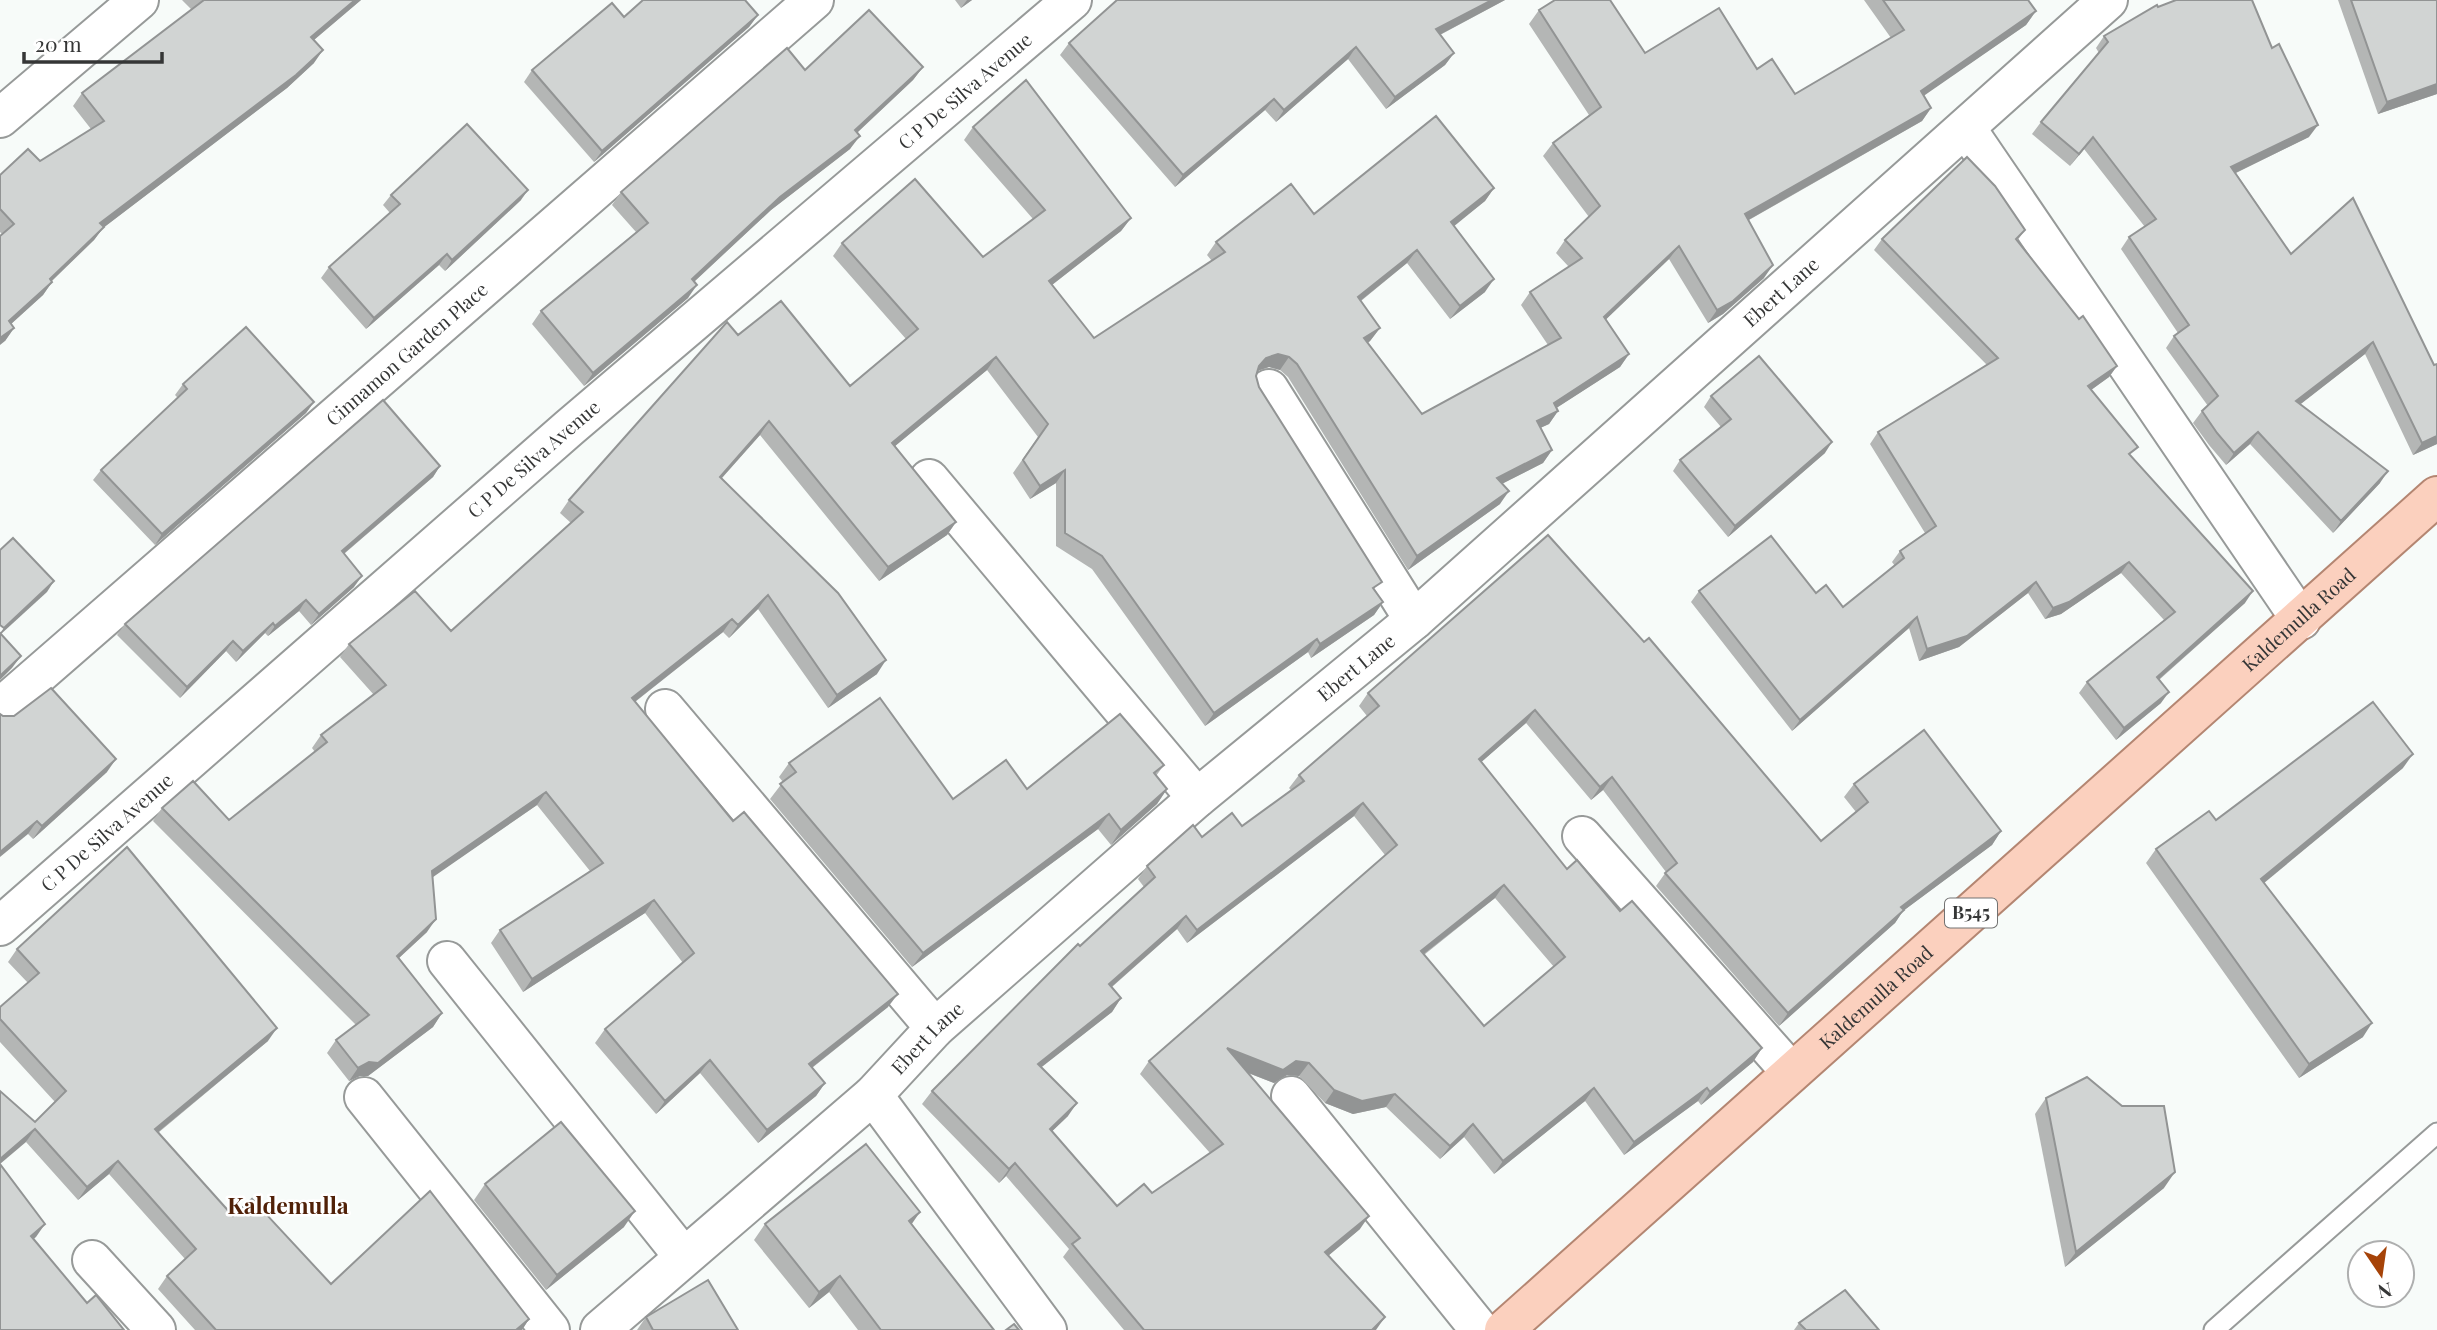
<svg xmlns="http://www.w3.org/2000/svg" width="2437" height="1330" viewBox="0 0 2437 1330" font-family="'Playfair Display',serif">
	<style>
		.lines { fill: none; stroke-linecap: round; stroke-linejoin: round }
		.lane-casing { stroke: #979a99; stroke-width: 23 }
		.street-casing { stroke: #979a99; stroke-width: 42 }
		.secondary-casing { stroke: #979a99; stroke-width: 42 }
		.primary-casing { stroke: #b48672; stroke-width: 42 }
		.lane { stroke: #fff; stroke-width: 19 }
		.street { stroke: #fff; stroke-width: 38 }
		.secondary { stroke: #fff; stroke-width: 38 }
		.primary { stroke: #fbd0be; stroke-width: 38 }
		.wall { fill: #b4b6b5; fill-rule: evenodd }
		.shaded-wall { fill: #929494 }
		.building { fill: #d1d4d3; stroke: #929494; stroke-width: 2; fill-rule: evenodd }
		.labels { text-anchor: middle; stroke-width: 5; stroke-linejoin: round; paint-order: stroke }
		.shield { fill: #fff; stroke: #727272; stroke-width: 2 }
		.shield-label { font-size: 18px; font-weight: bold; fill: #353636 }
		.street-label { font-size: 19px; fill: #353636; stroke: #fff }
		.quarter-label { font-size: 23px; font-weight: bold; fill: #512108; stroke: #fff }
	</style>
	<rect width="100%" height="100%" fill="#f7fbf9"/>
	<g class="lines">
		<defs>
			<polyline id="lane" points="2214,1330 2437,1133"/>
			<g id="street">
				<polyline points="1966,128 2301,620"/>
				<polyline points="1269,389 1414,620"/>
				<polyline points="929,479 1197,798"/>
				<path id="s1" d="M0 708 814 0"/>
				<polyline points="665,709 935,1028"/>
				<polyline points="1582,836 1791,1072"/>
				<path id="s2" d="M0 926 569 428 1072 0"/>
				<polyline points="447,961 683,1256"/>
				<polyline points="873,1095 1047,1330"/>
				<polyline points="1291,1096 1480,1330"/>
				<polyline points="364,1097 550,1330"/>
				<polyline points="92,1260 156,1330"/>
			</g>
			<g id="secondary">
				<polyline points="0,118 139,0"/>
				<path id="s3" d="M600 1330 873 1095 935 1028 1197 798 1414 620 2108 0"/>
			</g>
			<g id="primary">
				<path id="s4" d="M1504 1330 2437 496"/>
			</g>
		</defs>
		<use href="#lane" class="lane-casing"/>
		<use href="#street" class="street-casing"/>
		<use href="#secondary" class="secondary-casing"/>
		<use href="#primary" class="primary-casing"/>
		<use href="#lane" class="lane"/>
		<use href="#street" class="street"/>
		<use href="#secondary" class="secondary"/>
		<use href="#primary" class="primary"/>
	</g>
	<g class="wall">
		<polygon points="182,0 361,0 314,40 314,63 287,88 103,228 94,240 52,281 52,282 43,295 11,324 14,328 5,341 2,234 0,232 0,175 40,161 91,129 73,106 82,93 192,10"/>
		<polygon points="955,0 972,0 961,8"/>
		<polygon points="1117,0 1505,0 1440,35 1454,53 1445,65 1386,109 1348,59 1276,122 1265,110 1175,187 1060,55 1069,43"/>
		<polygon points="1864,0 2028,0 2036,11 2026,25 1924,95 1931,108 1922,121 1749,220 1764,278 1723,314 1708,323 1669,259 1606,319 1629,354 1620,367 1556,408 1558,411 1549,424 1540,428 1552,450 1543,463 1503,483 1500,504 1408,570 1288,377 1280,370 1269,367 1258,371 1256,376 1259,387 1376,591 1383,602 1374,615 1311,658 1308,652 1205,726 1092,569 1056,546 1056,483 1030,499 1013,473 1038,437 987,370 895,446 956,522 947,535 879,581 760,435 722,478 877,674 828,708 758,609 729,638 723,632 635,702 733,821 888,1007 812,1068 825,1083 816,1096 758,1143 700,1073 656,1114 595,1043 605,1029 683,963 645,913 523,992 491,943 500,930 590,871 537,805 432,877 427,932 399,958 442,1013 433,1027 368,1076 360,1076 349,1081 327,1053 336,1040 356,1025 153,821 162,808 229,820 315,752 312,748 321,735 374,695 340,657 349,644 451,631 571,523 560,513 569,500 738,335 850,386 906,339 833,256 842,243 983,257 1033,219 964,140 973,127 1131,218 1121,231 1052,285 1094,338 1212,261 1207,255 1216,242 1314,214 1494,188 1485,201 1453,226 1485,292 1450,319 1407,263 1361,301 1380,328 1370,341 1368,343 1422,414 1548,345 1521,305 1530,292 1569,267 1556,253 1565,240 1589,217 1543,156 1553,143 1589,115 1529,24 1539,10 1645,53 1757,69 1795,94 1891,38"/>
		<polygon points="2338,0 2437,0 2437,94 2378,114"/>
		<polygon points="746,1 758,15 749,27 594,162 524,82 532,70"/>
		<polygon points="2158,7 2309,137 2236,173 2291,254 2353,198 2437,444 2413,455 2365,354 2300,404 2380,483 2333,533 2250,444 2226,465 2209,445 2193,423 2202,411 2208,406 2166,348 2174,336 2178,333 2121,249 2129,237 2145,227 2084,149 2070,166 2032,134 2041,122 2099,53 2096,48 2104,36"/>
		<polygon points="923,67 913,80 857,133 850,149 771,210 694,282 688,298 584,386 532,324 541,311 636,232 612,205 621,192 805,70"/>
		<polygon points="391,195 521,200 445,271 439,265 366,329 321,278 329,267 390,213 383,205"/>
		<polygon points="2025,230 2017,241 2117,366 2109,377 2091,390 2131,456 2245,603 2159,680 2161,703 2116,740 2079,693 2087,682 2164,620 2121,573 2061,614 2045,619 2028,593 1959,647 1919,661 1909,628 1792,731 1691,602 1699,591 1816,593 1843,607 1895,566 1892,562 1900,551 1925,533 1870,444 1878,432 1987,365 1874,250 1882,239"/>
		<polygon points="183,384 314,402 306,413 155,545 93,480 101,470 178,398 175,395"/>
		<polygon points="1711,396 1825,453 1728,537 1673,471 1680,460 1721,427 1704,407"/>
		<polygon points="440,466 433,477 344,554 354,587 311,625 299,611 268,636 265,633 236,662 226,651 180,698 117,635 125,624"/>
		<path d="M1548 535 1821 841 1856 812 1844 797 1854 784 2001 831 1992 845 1903 911 1895 923 1779 1026 1656 886 1666 872 1603 790 1591 800 1526 723 1481 762 1567 869 1620 911 1762 1048 1753 1062 1701 1105 1698 1101 1624 1155 1585 1101 1494 1174 1464 1137 1440 1159 1386 1107 1353 1114 1325 1103 1299 1076 1287 1075 1274 1083 1248 1073 1360 1229 1328 1256 1376 1330H1124L1063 1257 1069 1249 1006 1176 999 1183 922 1104 932 1091 1080 946 1144 887 1138 879 1147 866 1202 837 1242 826 1291 790 1289 788 1299 775 1367 716 1359 706 1368 693ZM1354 816 1385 855 1149 1061 1140 1074 1210 1153 1152 1193 1117 1206 1052 1131 1068 1116 1041 1067 1112 1012 1121 998 1112 987 1177 929 1187 943ZM1495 898 1554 967 1484 1026 1424 955Z"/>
		<polygon points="0,714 107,772 33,839 28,834"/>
		<polygon points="789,763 953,799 1027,789 1164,765 1156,776 1167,789 1157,804 1111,845 1098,829 912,967 770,799 783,782 779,777"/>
		<polygon points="2403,768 2264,882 2363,1037 2299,1078 2146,863 2156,849 2216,820"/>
		<polygon points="17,949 268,1041 158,1133 233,1216 331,1284 529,1319 522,1330 195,1330 158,1289 167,1276 185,1259 109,1174 78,1200 26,1142 35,1122 55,1102 0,1042 0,1007 28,983 8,962"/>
		<polygon points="2046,1098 2122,1106 2164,1188 2065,1267 2035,1114"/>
		<polygon points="485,1184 624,1227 546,1290 474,1200"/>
		<polygon points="765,1224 912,1224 994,1330 858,1330 829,1292 809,1308 754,1240"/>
		<polygon points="646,1317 738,1330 637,1330"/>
		<polygon points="1799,1323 1879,1330 1794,1330"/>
	</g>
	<g class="shaded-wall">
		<polygon points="355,0 361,0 302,50 311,37"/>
		<polygon points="967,0 972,0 961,8"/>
		<polygon points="1492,0 1505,0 1428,41 1436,29"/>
		<polygon points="2036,11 2026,25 1912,104 1921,91"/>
		<polygon points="758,15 749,27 594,162 602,151"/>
		<polygon points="1356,47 1348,59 1276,122 1284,110"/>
		<polygon points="323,50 314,63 287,88 103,228 94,240 40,292 50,279 100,223"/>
		<polygon points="1454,53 1445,65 1386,109 1395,97"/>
		<polygon points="923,67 913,80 846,143 855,130"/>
		<polygon points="2437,84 2437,94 2378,114 2387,102"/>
		<polygon points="1274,99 1265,110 1175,187 1183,175"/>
		<polygon points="1931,108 1922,121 1736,227 1745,214"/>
		<polygon points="2318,125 2309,137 2223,179 2231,167"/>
		<polygon points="860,136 850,149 771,210 683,292 692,279 780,197"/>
		<polygon points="2093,137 2084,149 2070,166 2079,154"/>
		<polygon points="1494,188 1485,201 1442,236 1451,222"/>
		<polygon points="528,190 521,200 445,271 452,260"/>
		<polygon points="1131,218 1121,231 1039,295 1049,281"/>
		<polygon points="1679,246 1669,259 1595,330 1604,317"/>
		<polygon points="1417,250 1407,263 1349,310 1358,297"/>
		<polygon points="447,254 439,265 366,329 374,318"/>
		<polygon points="1773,265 1764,278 1723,314 1708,323 1717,310"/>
		<polygon points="1494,279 1485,292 1450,319 1460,306"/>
		<polygon points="52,282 43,295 0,334 9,321"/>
		<polygon points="697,285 688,298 584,386 593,373"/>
		<polygon points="14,328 5,341 0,345 0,338"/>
		<polygon points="1380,328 1370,341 1355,351 1364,338"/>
		<polygon points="2373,342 2365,354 2288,414 2296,401"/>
		<polygon points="1278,354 1289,357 1280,370 1269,367 1257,371 1259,366 1266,358"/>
		<polygon points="1629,354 1620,367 1544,416 1554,403"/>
		<polygon points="996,357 987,370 883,456 892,443"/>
		<polygon points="2117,366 2109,377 2080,398 2088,386"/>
		<polygon points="314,402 306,413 155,545 162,534"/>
		<polygon points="1558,411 1549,424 1527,434 1537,421"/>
		<polygon points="769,421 760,435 711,490 720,477"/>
		<polygon points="2258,432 2250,444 2226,465 2234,453"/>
		<polygon points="2437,436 2437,444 2413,455 2422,443"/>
		<polygon points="1832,442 1825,453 1728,537 1735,526"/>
		<polygon points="1552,450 1543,463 1488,491 1497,478"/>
		<polygon points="440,466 433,477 334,562 342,551"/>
		<polygon points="1065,470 1056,483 1030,499 1040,486"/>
		<polygon points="2388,471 2380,483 2333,533 2341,521"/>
		<polygon points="1509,491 1500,504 1408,570 1417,556"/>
		<polygon points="956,522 947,535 879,581 888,567"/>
		<polygon points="2129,562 2121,573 2061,614 2045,619 2053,608"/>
		<polygon points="362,576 354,587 311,625 319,614"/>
		<polygon points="54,581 47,592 0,635 0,633 4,628"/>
		<polygon points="2036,582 2028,593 1959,647 1919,661 1927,649"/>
		<polygon points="2253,591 2245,603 2149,688 2157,677"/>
		<polygon points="768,595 758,609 729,638 738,625"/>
		<polygon points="306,600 299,611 268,636 275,626"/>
		<polygon points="1383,602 1374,615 1311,658 1320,644"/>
		<polygon points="1917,617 1909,628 1792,731 1800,720"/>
		<polygon points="732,619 723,632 623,711 632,698"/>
		<polygon points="273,623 265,633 236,662 243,651"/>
		<polygon points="1317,639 1308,652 1205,726 1214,713"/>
		<polygon points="233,641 226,651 180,698 187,687"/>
		<polygon points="21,656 12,668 0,680 0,676"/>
		<polygon points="886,660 877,674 828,708 837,695"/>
		<polygon points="2169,692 2161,703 2116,740 2124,728"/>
		<polygon points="1535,710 1526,723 1470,772 1479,759"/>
		<polygon points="2413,754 2403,768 2252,893 2261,879"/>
		<polygon points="116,759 107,772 33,839 42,826"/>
		<polygon points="1612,777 1603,790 1591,800 1600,787"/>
		<polygon points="1167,789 1157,804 1111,845 1121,830"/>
		<polygon points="546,792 537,805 423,884 432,871"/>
		<polygon points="1363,803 1354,816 1187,943 1197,930"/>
		<polygon points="1109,814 1098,829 912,967 923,953"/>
		<polygon points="37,821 28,834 0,857 0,852"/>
		<polygon points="2001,831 1992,845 1903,911 1895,923 1779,1026 1788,1013 1901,907"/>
		<polygon points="1504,885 1495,898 1411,964 1421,951"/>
		<polygon points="654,900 645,913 523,992 532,979"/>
		<polygon points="1186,916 1177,929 1100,997 1109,984"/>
		<polygon points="436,919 427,932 387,969 397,956"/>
		<polygon points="898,994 888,1007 800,1077 809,1064"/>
		<polygon points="1121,998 1112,1012 1029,1077 1038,1064"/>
		<polygon points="442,1013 433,1027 368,1076 360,1076 349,1081 358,1068"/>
		<polygon points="2372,1023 2363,1037 2299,1078 2309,1064"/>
		<polygon points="277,1028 268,1041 146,1142 155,1129"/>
		<polygon points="1227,1048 1309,1063 1299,1076 1287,1075 1274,1083 1218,1061"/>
		<polygon points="1762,1048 1753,1062 1701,1105 1710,1092"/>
		<polygon points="710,1060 700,1073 656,1114 665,1101"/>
		<polygon points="825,1083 816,1096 758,1143 767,1130"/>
		<polygon points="1594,1088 1585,1101 1494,1174 1503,1161"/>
		<polygon points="1707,1088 1698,1101 1624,1155 1634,1142"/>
		<polygon points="1334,1090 1395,1094 1386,1107 1353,1114 1325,1103"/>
		<polygon points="1077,1103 1068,1116 1041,1142 1050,1129"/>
		<polygon points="1473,1124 1464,1137 1440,1159 1450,1146"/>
		<polygon points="35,1129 26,1142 0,1164 0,1159"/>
		<polygon points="118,1161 109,1174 78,1200 87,1187"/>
		<polygon points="1015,1163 1006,1176 999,1183 1009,1169"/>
		<polygon points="2175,1172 2164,1188 2065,1267 2076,1252"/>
		<polygon points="635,1211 624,1227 546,1290 557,1275"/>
		<polygon points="920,1212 909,1228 909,1221"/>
		<polygon points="1369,1216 1360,1229 1316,1266 1325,1252"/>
		<polygon points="45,1224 36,1237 22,1249 31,1236"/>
		<polygon points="840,1276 829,1292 809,1308 819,1292"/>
		<polygon points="1385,1317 1376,1330 1372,1330"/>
		<polygon points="529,1319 522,1330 516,1330"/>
	</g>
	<g class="building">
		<polygon points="204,0 355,0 311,37 323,50 296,75 100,223 104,227 50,279 52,282 9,321 14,328 0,338 0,236 14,224 0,209 0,175 28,149 40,161 104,121 82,93"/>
		<polygon points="643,0 745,0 758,15 602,151 532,70 612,3 624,17"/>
		<polygon points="1117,0 1492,0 1436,29 1454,53 1395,97 1356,47 1284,110 1274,99 1183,175 1069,43"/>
		<polygon points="1555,0 1610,0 1645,53 1719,8 1757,69 1772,59 1795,94 1904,30 1883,0 2028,0 2036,11 1921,91 1931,108 1745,214 1773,265 1733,301 1717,310 1679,246 1604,317 1629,354 1554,403 1558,411 1537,421 1552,450 1497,478 1509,491 1417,556 1297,364 1289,357 1278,354 1266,358 1259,366 1256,376 1259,387 1382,582 1373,588 1383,602 1320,644 1317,639 1214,713 1102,556 1065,533 1065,470 1040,486 1023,460 1048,424 996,357 892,443 956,522 888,567 769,421 720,477 838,593 886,660 837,695 768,595 738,625 732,619 632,698 733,821 744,812 898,994 809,1064 825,1083 767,1130 710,1060 665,1101 605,1029 694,953 654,900 532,979 500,930 603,863 546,792 432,871 436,919 397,956 442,1013 378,1063 369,1062 358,1068 336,1040 369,1015 162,808 193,781 229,820 327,742 321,735 386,685 349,644 415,591 451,631 583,512 569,500 727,322 738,335 781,301 850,386 918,329 842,243 915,179 983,257 1045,210 973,127 1026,80 1131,218 1049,281 1094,338 1225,252 1216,242 1291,184 1314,214 1436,116 1494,188 1451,222 1494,279 1460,306 1417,250 1358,297 1380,328 1364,338 1422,414 1561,338 1530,292 1582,258 1565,240 1600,206 1553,143 1601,107 1539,10"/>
		<polygon points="2176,0 2252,0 2272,48 2279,44 2318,125 2231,167 2291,254 2353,198 2434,365 2437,364 2437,436 2422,443 2373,342 2296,401 2388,471 2341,521 2258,432 2234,453 2217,433 2202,411 2218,396 2174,336 2189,325 2129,237 2156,219 2093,137 2079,154 2041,122 2108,42 2104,36 2157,5 2158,7"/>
		<polygon points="2351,0 2437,0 2437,84 2387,102"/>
		<polygon points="869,10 923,67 855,130 860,136 780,197 692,279 697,285 593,373 541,311 648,223 621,192 787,48 805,70"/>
		<polygon points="467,124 528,190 452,260 447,254 374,318 329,267 400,204 391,195"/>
		<polygon points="1967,157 1995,186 2025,230 2016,239 2079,319 2083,316 2117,366 2088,386 2138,447 2129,454 2253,591 2157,677 2169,692 2124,728 2087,682 2175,612 2129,562 2069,602 2053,608 2036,582 1967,636 1927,649 1917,617 1800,720 1699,591 1771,536 1816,593 1826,585 1843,607 1904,558 1900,551 1936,526 1878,432 1998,358 1882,239"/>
		<polygon points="246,327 314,402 162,534 101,470 187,389 183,384"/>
		<polygon points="1759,356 1832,442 1735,526 1680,460 1731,419 1711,396"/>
		<polygon points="383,400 440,466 342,551 362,576 319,614 306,600 275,626 273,623 243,651 233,641 187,687 125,624"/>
		<path d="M1548 535 1644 642 1649 638 1821 841 1868 802 1854 784 1924 730 2001 831 1901 907 1904 910 1788 1013 1665 873 1677 863 1612 777 1600 787 1535 710 1479 759 1567 869 1577 860 1620 911 1632 901 1762 1048 1710 1092 1707 1088 1634 1142 1594 1088 1503 1161 1473 1124 1450 1146 1395 1094 1362 1101 1334 1090 1309 1063 1296 1061 1283 1070 1227 1048 1369 1216 1325 1252 1385 1317 1372 1330H1144L1072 1244 1080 1238 1015 1163 1009 1169 932 1091 1078 944 1080 946 1155 877 1147 866 1193 825 1202 837 1232 813 1242 826 1304 781 1299 775 1379 706 1368 693ZM1363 803 1397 845 1149 1061 1223 1144 1152 1193 1144 1184 1117 1206 1050 1129 1077 1103 1038 1064 1121 998 1109 984 1186 916 1197 930ZM1504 885 1565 957 1484 1026 1421 951Z"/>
		<polygon points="13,538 54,581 4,628 0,625 0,550"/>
		<polygon points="0,633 21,656 0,676"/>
		<polygon points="51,688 116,759 42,826 37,821 0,852 0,714 3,716 14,716"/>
		<polygon points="880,698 953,799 1006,760 1027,789 1120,714 1164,765 1154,773 1167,789 1121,830 1109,814 923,953 780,784 796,772 789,763"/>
		<polygon points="2373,702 2413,754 2261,879 2372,1023 2309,1064 2156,849 2209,811 2216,820"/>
		<polygon points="127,847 277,1028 155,1129 233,1216 252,1199 331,1284 430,1191 529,1319 516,1330 216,1330 167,1276 196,1249 118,1161 87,1187 35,1129 0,1159 0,1091 35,1122 66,1091 0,1019 0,1007 39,973 17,949"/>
		<polygon points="2087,1077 2122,1106 2164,1106 2175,1172 2076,1252 2046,1098"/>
		<polygon points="561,1122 635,1211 557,1275 485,1184"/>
		<polygon points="866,1144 920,1212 909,1221 994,1330 881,1330 840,1276 819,1292 765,1224"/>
		<polygon points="0,1164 45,1224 31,1236 87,1303 96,1295 124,1330 0,1330"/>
		<polygon points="708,1280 738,1330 653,1330 646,1317"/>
		<polygon points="1845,1290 1879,1330 1806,1330 1799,1323"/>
		<polygon points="1014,1324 1019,1330 1006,1330"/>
	</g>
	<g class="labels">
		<rect class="shield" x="1945" y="898.5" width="52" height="29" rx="5"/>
		<g class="shield-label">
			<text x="1971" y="919">B545</text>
		</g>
		<g class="street-label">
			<text dy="7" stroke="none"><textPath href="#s2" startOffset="1276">C P De Silva Avenue</textPath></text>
			<text dy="7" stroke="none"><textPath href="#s3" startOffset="1573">Ebert Lane</textPath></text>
			<text dy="7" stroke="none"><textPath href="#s1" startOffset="539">Cinnamon Garden Place</textPath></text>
			<text dy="7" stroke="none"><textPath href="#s2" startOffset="709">C P De Silva Avenue</textPath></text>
			<text dy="7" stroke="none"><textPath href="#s4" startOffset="1066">Kaldemulla Road</textPath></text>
			<text dy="7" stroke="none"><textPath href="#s3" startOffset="1006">Ebert Lane</textPath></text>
			<text dy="7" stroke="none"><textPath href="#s2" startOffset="142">C P De Silva Avenue</textPath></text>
			<text dy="7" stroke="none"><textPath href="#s4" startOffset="499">Kaldemulla Road</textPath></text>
			<text dy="7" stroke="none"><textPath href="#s3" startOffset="439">Ebert Lane</textPath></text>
		</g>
		<g class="quarter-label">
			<text x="288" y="1214">Kaldemulla</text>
		</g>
	</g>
	<g transform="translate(2381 1274) rotate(167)"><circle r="33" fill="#ffffff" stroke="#aeafaf" stroke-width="2"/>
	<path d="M0-5L12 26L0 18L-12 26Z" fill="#a64308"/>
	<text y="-10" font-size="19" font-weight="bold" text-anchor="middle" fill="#353636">N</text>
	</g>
	<path d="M24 52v10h138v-10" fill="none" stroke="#353636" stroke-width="3.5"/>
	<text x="35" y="52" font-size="21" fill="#353636" stroke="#ffffff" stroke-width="5" paint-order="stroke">20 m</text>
</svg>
